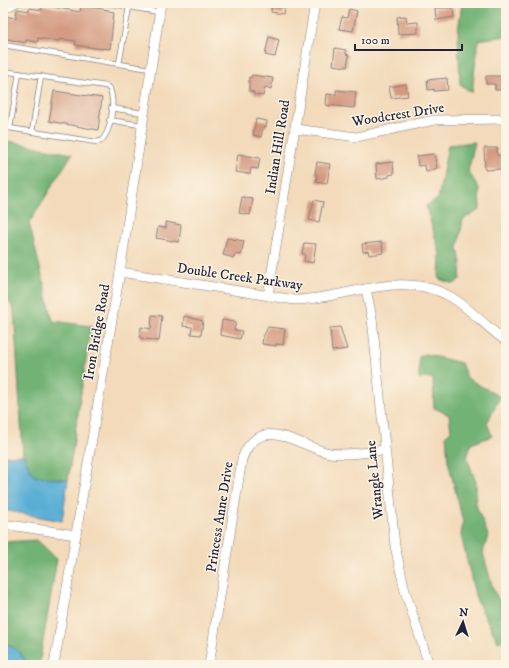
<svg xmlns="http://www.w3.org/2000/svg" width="509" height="668" viewBox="0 0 509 668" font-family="'IM FELL DW Pica',serif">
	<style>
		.forest { fill: #72b274; stroke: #4a6a58 }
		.water { fill: #5aaed5; stroke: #3e6888 }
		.building { fill: #d3987f }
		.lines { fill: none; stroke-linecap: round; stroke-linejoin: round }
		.lane-casing { stroke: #8a7e7a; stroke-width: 6 }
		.street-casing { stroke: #8a7e7a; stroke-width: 10 }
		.lane { stroke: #fff; stroke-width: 4.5 }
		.street { stroke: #fff; stroke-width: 9 }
		.labels { text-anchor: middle; stroke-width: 3; stroke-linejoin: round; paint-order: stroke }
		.street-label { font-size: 14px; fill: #22223b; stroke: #fcf5e5 }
	</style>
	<rect width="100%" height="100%" fill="#fcf5e5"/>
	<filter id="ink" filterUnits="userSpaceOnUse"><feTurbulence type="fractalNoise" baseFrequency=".025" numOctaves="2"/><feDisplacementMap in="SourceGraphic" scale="8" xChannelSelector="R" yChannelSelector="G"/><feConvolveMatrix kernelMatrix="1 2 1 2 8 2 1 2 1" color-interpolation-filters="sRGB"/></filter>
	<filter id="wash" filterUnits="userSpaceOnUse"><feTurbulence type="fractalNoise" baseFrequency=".012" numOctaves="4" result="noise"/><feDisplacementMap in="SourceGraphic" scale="16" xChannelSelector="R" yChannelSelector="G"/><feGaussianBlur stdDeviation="0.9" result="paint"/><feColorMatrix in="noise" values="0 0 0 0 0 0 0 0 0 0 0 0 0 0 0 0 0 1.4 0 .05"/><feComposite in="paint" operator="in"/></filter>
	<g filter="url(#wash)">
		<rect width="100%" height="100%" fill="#f3daba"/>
		<g class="forest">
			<polygon points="462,3 506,3 506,36 478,40 472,93 460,84 458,31"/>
			<polygon points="3,140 72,154 29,223 53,321 91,326 68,480 33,476 23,455 14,310 3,291"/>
			<polygon points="475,142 468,171 479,188 480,210 463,219 458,248 461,263 460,279 454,284 439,279 440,254 426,206 438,199 448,145"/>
			<polygon points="425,354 461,363 467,378 500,397 487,423 492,436 471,444 467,458 476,482 476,505 488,535 483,553 493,589 504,610 506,639 498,642 476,599 461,535 463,522 448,461 446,435 451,431 449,415 434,408 433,378 419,378 419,357"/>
			<polygon points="37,540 57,559 39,665 28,665 19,652 3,640 3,542"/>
		</g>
		<g class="water">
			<polygon points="23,455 34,476 68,480 62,521 3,510 3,456"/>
			<polygon points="3,640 19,652 28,665 3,665"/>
		</g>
		<g id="blocks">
			<g class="building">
				<polygon points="272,3 285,3 283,14 271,12"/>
				<polygon points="42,5 80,12 81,6 109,10 109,12 114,13 110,49 103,48 103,49 75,45 76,41 60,39 59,41 38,38 38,42 26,40 26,43 3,38 3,16 16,18 17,9 29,11 29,8 42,10"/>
				<polygon points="435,8 453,8 454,17 436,20"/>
				<polygon points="349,9 357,11 353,31 339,29 342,17 347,18"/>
				<polygon points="406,16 407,23 418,22 418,33 398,34 397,17"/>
				<polygon points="269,37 279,40 275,57 265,55"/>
				<polygon points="335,48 346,50 346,54 349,55 347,67 333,65"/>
				<polygon points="252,75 273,78 271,89 265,87 263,96 253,94 254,92 249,91 249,77 251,78"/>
				<polygon points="486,76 506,76 506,90 495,90 495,84 486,84"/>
				<polygon points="447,78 448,90 434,91 434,89 428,90 427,80"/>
				<polygon points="406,84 408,96 391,98 389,87"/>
				<polygon points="336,90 356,92 354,108 326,105 327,94 336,95"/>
				<polygon points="54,91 102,98 98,130 49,121"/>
				<polygon points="256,119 267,121 266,127 263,127 261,137 253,135"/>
				<polygon points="484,148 497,148 497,155 501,155 502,169 485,170"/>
				<polygon points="238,154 260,158 258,169 251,168 250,174 235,172"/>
				<polygon points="434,154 437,168 426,172 425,165 418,166 417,156"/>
				<polygon points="317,162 330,164 327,184 316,182 317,175 315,174"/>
				<polygon points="393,162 394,174 389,175 389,177 377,179 376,164"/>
				<polygon points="242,197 253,199 250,215 239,213"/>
				<polygon points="314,200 323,202 319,222 309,220"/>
				<polygon points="166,222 181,225 179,242 156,238 158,227 166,228"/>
				<polygon points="227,238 244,241 241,255 235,254 234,258 223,255"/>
				<polygon points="382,242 383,253 369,255 368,251 363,252 362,244"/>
				<polygon points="304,243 316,244 313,263 304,261 305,254 302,254"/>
				<polygon points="152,315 162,316 159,341 140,338 141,327 151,329"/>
				<polygon points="184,316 203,321 201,335 191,334 192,327 183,326"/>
				<polygon points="222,320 236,322 234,330 242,331 240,339 220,335"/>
				<polygon points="268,327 285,329 283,345 276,344 276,346 262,344 263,337"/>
				<polygon points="340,327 347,349 332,351 330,328"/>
			</g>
		</g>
	</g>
	<g filter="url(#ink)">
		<use href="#blocks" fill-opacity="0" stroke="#8a7e7a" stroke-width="1"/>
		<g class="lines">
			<defs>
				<g id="lane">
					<polyline points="107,3 159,12"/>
					<polyline points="3,12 19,3"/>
					<polyline points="3,45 150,69"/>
					<polyline points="119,64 129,7"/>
					<path d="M3 71 106 86 110 89C115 103 112 130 101 141L96 142 3 127"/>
					<polyline points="111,108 143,113"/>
					<polyline points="109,120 141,125"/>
					<polyline points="10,128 19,73"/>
					<polyline points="32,132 41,76"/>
				</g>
				<g id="street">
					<polyline points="295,129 357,137 434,120 506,119"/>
					<path d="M120 272 295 300C347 299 401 268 451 297 471 309 487 328 506 341"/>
					<polyline points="366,289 372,318 395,546 405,591 429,665"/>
					<polyline points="268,296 315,3"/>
					<polyline points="3,524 76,535"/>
					<polyline points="54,665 120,272 161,3"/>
					<path d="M209 665 242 459C260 411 299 447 330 453 348 456 367 452 385 450"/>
				</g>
			</defs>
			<use href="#lane" class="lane-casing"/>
			<use href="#street" class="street-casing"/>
			<use href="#lane" class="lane"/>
			<use href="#street" class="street"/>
		</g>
	</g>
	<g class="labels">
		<g class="street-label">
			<text transform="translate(398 114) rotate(-9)" y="5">Woodcrest Drive</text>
			<text transform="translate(277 147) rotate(-81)" y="5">Indian Hill Road</text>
			<text transform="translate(240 276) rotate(8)" y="5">Double Creek Parkway</text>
			<text transform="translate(96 332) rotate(-80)" y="5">Iron Bridge Road</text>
			<text transform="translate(374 480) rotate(-96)" y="5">Wrangle Lane</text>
			<text transform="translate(219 517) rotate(-81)" y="5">Princess Anne Drive</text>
		</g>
	</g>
	<rect width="509" height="668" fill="none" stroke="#fcf5e5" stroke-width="16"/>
	<g transform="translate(463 622) rotate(4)" stroke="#fcf5e5" stroke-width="3" paint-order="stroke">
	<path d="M0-3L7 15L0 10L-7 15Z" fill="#22223b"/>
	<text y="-6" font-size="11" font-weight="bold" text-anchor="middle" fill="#22223b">N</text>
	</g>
	<path d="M355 44v6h107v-6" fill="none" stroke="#22223b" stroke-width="2"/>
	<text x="361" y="44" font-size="12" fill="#22223b" stroke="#fcf5e5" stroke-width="3" paint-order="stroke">100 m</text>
</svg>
